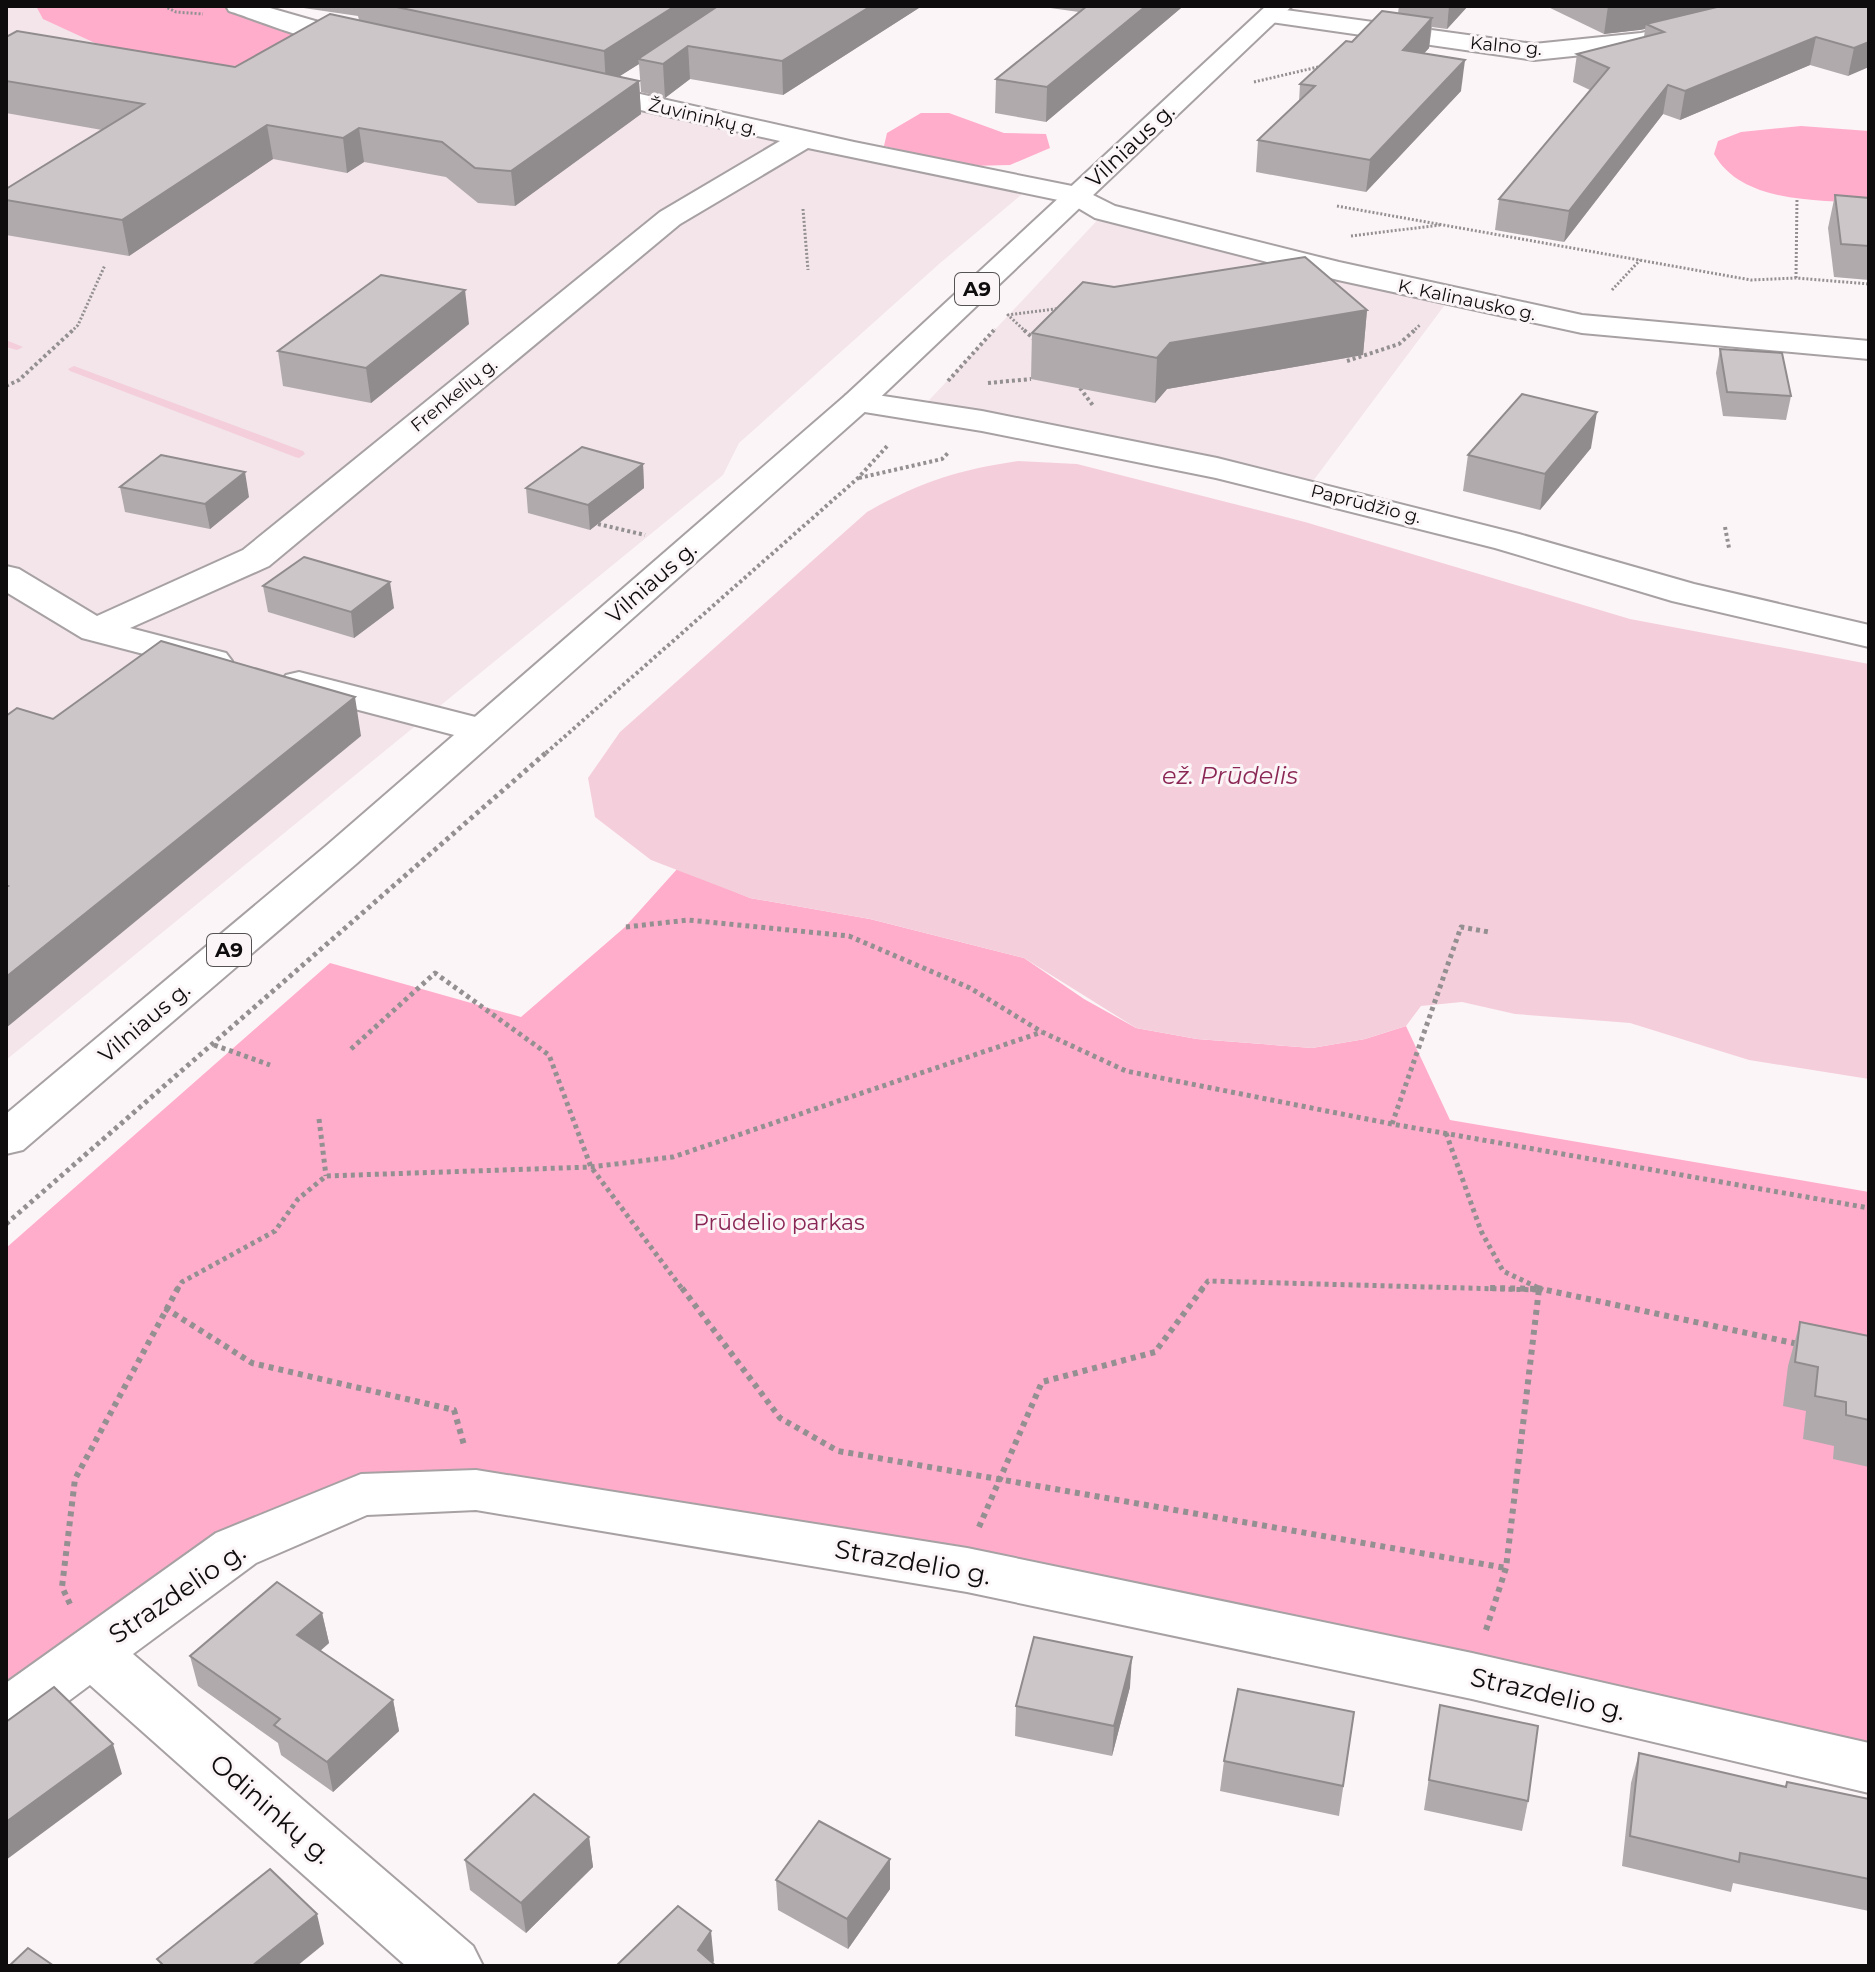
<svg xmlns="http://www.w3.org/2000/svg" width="1875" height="1972" viewBox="0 0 1875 1972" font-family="Montserrat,sans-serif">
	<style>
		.built { fill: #f3e5ea }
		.green { fill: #ffadcb }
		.water { fill: #f4cfdb }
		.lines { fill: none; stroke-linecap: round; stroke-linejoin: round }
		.stream { fill: #f4cfdb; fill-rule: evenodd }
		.minor-casing { stroke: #a7a1a3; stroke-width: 4 }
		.trunk-casing { stroke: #a7a1a3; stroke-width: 4 }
		.path-far3 { stroke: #949091; stroke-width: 3; stroke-dasharray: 2 2; stroke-linecap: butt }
		.path-far2 { stroke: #949091; stroke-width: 4; stroke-dasharray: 3 3; stroke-linecap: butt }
		.path-far1 { stroke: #949091; stroke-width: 5; stroke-dasharray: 4 4; stroke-linecap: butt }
		.path { stroke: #949091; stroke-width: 6; stroke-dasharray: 5 5; stroke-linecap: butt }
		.minor { fill: #fff; fill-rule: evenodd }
		.trunk { fill: #fff; fill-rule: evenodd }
		.wall { fill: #b0aaac }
		.shaded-wall { fill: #908b8c }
		.building { fill: #cdc6c8; stroke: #908b8c; stroke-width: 2 }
		.labels { text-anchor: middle; stroke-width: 6; stroke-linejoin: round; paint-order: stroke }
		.far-street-label { font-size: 18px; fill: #0e0c0d; stroke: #fcf5f7 }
		.shield { fill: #fcf5f7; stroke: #555253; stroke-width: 2 }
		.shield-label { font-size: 20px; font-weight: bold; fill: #0e0c0d }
		.street-label { font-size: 22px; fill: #0e0c0d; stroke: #fcf5f7 }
		.park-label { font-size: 22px; fill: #8a2655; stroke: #fcf5f7 }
		.water-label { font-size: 24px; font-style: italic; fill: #8b2755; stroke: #fcf5f7 }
		.near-street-label { font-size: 26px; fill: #0e0c0d; stroke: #fcf5f7 }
	</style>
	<rect width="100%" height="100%" fill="#fcf5f7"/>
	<g class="built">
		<polygon points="6,6 238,6 1033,185 939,264 739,443 723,475 6,1060"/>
		<polygon points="1105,212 1450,298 1307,489 919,411"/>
	</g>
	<g class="green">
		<polygon points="36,6 238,6 318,32 238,66 198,64 95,43 43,19"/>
		<polygon points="921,113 949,113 1004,133 1046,134 1050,148 1010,165 970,166 884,146 887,133"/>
		<path d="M1801 126 1869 131V203C1819 200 1742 204 1714 154L1718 141 1741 132Z"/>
		<polygon points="678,868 750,898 870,919 1024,958 1084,999 1136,1028 1197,1039 1312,1048 1365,1039 1406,1026 1450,1120 1869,1192 1869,1768 967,1570 361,1495 6,1715 6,1248 330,963 521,1017 625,927"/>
	</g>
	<path class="water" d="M1018 461 1077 464 1305 522 1630 619 1869 664V1079L1749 1060 1630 1023 1515 1014 1462 1002 1421 1006 1406 1026 1365 1039 1312 1048 1197 1039 1136 1028 1024 958 870 919 750 898 651 860 595 817 588 778 620 732 867 512C920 482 958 470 1018 461Z"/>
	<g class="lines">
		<g class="stream">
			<polygon points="6,340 23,347 17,350 6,347"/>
			<polygon points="74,366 303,451 305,454 299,458 295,457 70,371 68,369"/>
		</g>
		<defs>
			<g id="minor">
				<path d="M226 6H263L371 37 375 42 371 47C342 55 260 21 229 11Z"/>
				<polygon points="1757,6 1800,6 1797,11 1641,49 1534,60 1271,22 1262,20 1259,15 1262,10 1271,8 1534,44 1641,33"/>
				<polygon points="582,81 854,142 1077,187 1115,206 1339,262 1582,315 1869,341 1869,359 1582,333 1338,280 1095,218 1068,202 808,148 680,224 269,566 130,628 226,653 232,661 226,669 213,672 82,638 6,592 6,566 19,569 97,616 243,550 660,212 780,141 573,95 569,89 573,83"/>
				<polygon points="857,392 982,411 1217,458 1519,534 1694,584 1869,625 1869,647 1672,601 1495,548 1216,478 982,431 846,409 841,402 846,395"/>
				<polygon points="299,672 495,722 500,730 495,738 481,742 286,691 280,683 286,675"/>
				<polygon points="476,1470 967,1548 1472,1653 1869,1743 1869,1793 1472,1699 967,1592 476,1510 367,1515 256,1563 133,1654 473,1946 483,1966 406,1966 90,1685 27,1732 6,1739 6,1683 216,1533 361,1474"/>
			</g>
			<polygon id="trunk" points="1266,6 1292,6 868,409 356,864 23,1150 6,1154 6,1114 326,846 846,395"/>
		</defs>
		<use href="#minor" class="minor-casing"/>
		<use href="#trunk" class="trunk-casing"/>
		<g class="path-far3">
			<polyline points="164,6 176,12 203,14"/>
			<polyline points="1254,82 1322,66"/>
			<polyline points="1337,206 1751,280 1796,278 1869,284"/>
			<polyline points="803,209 808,270"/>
			<polyline points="1351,236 1440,225"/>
			<polyline points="1796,278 1797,198"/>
			<polyline points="1612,290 1640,260"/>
			<polyline points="71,332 78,325 105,265"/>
			<polyline points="992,332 995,329"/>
			<polyline points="1026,332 1008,315 1063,308"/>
			<polyline points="1412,332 1420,325"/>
		</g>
		<g class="path-far2">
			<polyline points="1024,330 1037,342"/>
			<polyline points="1347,361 1399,344 1415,330"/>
			<polyline points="948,381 994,330"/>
			<polyline points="988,383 1031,379"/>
			<polyline points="6,386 19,380 73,330"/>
			<polyline points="1080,388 1094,407"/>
			<polyline points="859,478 942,459 948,453"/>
			<polyline points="598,524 645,535"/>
			<polyline points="1725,527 1729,548"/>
			<polyline points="546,753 858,478 889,444"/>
		</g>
		<g class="path-far1">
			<polyline points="626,927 688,920 849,936 970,988 1042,1032 1126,1071 1392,1124 1869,1208"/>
			<polyline points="214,1045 270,1065"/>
			<polyline points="351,1049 435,973 549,1055 591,1167 683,1290"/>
			<polyline points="319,1119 326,1176"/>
			<polyline points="1392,1124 1461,927 1489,932"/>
			<polyline points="1446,1133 1481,1231 1503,1271 1543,1290"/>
			<polyline points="6,1224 548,751"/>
			<polyline points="177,1290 182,1282 275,1231 298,1199 326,1176 591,1167 673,1157 1042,1032"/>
			<polyline points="1201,1290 1208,1281 1539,1290"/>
		</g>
		<g class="path">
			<polyline points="682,1288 780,1418 838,1451 1506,1568"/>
			<polyline points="1537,1288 1798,1344"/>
			<polyline points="165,1308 252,1363 454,1410 464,1445"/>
			<polyline points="979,1527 1042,1382 1155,1352 1203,1288"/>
			<polyline points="70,1604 62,1587 75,1479 178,1288"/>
			<polyline points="1486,1630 1506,1568 1539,1289 1490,1288"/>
		</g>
		<use href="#minor" class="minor"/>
		<use href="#trunk" class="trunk"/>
	</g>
	<g class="wall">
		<polygon points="290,6 922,6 783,95 690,79 665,98 641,92 639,64 619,76 639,81 641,114 515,206 478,203 446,177 364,162 347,173 273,159 129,256 6,235 6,189 102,130 6,113 6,37 235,67 359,20 358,16"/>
		<polygon points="1036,6 1181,6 1181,8 1046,122 995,113 996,79 1079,12"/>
		<polygon points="1399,6 1468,6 1447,29 1432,27 1429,48 1424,53 1461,91 1366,192 1256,172 1258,140 1299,102 1300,84 1352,42 1398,13"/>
		<polygon points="1546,6 1869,6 1848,76 1810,65 1680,120 1663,114 1564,242 1495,230 1499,199 1590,90 1573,82 1577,54 1644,37 1645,29 1604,34"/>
		<polygon points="1835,195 1869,198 1869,280 1834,277 1828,228"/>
		<polygon points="1114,287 1367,310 1363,355 1167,389 1155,403 1031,379 1032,333"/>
		<polygon points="469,324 371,403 283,386 278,351"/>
		<polygon points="1720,349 1791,396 1786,420 1723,416 1716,373"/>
		<polygon points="1591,448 1540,510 1463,491 1468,455"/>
		<polygon points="643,464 644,488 590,530 528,513 526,488"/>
		<polygon points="120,487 249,497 210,529 125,512"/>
		<polygon points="263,586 394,608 354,638 268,612"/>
		<polygon points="1800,1322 1869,1336 1869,1467 1833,1459 1834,1446 1803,1439 1806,1411 1783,1406 1788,1366"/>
		<polygon points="322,1613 329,1643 320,1651 393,1700 399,1731 333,1792 281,1755 278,1743 198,1686 190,1656"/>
		<polygon points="1130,1687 1112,1756 1015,1736 1016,1706"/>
		<polygon points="1440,1705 1528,1801 1522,1831 1424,1810"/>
		<polygon points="1354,1712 1339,1816 1220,1791 1224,1761"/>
		<polygon points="1639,1753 1785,1787 1787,1782 1869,1799 1869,1911 1733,1883 1731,1892 1622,1866 1631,1783"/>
		<polygon points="589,1837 593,1867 526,1933 470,1890 465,1860"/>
		<polygon points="890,1859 890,1889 848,1949 778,1910 776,1880"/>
	</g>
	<g class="shaded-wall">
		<polygon points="675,6 727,6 638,59 639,64 606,85 604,51"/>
		<polygon points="871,6 922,6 783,95 782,61"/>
		<polygon points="1146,6 1181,6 1181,8 1046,122 1047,87"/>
		<polygon points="1449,6 1468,6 1447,29"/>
		<polygon points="1608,6 1744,6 1646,24 1645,29 1640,30 1604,34"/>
		<polygon points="1432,18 1429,48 1400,80 1403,50"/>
		<polygon points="1816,37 1810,65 1680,120 1685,91"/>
		<polygon points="1869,42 1869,67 1848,76 1854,48"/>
		<polygon points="688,46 690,79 665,98 663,64"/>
		<polygon points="1465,60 1461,91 1366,192 1370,160"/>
		<polygon points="639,81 641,114 515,206 511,171"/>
		<polygon points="1668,85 1663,114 1564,242 1569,211"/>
		<polygon points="267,125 273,159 129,256 122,220"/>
		<polygon points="359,128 364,162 347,173 343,138"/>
		<polygon points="465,290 469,324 371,403 366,368"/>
		<polygon points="1367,310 1363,355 1167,389 1155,403 1157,358 1170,343"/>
		<polygon points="1597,412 1591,448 1540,510 1545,474"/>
		<polygon points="643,464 644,488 590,530 588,505"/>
		<polygon points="245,472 249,497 210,529 205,504"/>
		<polygon points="390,582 394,608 354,638 351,612"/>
		<polygon points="355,697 361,736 6,1028 6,977"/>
		<polygon points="322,1613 329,1643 303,1666 297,1635"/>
		<polygon points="1132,1657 1130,1687 1112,1756 1114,1726"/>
		<polygon points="393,1700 399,1731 333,1792 327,1762"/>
		<polygon points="113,1744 122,1774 6,1860 6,1822"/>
		<polygon points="589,1837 593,1867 526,1933 521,1903"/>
		<polygon points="890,1859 890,1889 848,1949 847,1919"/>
		<polygon points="317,1914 324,1944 297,1966 252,1966"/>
		<polygon points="711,1931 714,1961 711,1966 698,1950"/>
	</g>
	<g class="building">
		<polygon points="392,6 675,6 604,51"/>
		<polygon points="718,6 871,6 782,61 688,46 663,64 638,59"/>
		<polygon points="1087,6 1146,6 1047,87 996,79"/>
		<polygon points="1721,6 1869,6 1869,42 1854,48 1816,37 1685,91 1668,85 1569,211 1499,199 1609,68 1577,54 1664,32 1646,24"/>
		<polygon points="1382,11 1432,18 1403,50 1465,60 1370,160 1258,140 1315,86 1300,84 1346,41 1352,42"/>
		<polygon points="330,14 639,81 511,171 475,168 442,142 359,128 343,138 267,125 122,220 6,200 6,189 144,104 6,81 6,37 17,31 235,67"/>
		<polygon points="1835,195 1869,198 1869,246 1841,244"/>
		<polygon points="1305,257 1367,310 1170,343 1157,358 1032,333 1083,282 1114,287"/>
		<polygon points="381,275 465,290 366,368 278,351"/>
		<polygon points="1720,349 1782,353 1791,396 1727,392"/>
		<polygon points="1522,394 1597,412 1545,474 1468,455"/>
		<polygon points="582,447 643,464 588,505 526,488"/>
		<polygon points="161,455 245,472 205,504 120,487"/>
		<polygon points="304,557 390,582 351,612 263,586"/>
		<polygon points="161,641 355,697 6,977 6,887 8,886 6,885 6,716 17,708 53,719"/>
		<polygon points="1800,1322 1869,1336 1869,1420 1846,1415 1846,1402 1815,1396 1818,1367 1795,1362"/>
		<polygon points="277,1582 322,1613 297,1635 393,1700 327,1762 274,1725 280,1719 190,1656"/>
		<polygon points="1034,1637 1132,1657 1114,1726 1016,1706"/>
		<polygon points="54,1687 113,1744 6,1822 6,1722"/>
		<polygon points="1238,1689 1354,1712 1343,1786 1224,1761"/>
		<polygon points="1440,1705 1538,1726 1528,1801 1429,1780"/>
		<polygon points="1639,1753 1786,1787 1787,1782 1869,1799 1869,1879 1740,1853 1739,1862 1630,1836"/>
		<polygon points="534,1794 589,1837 521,1903 465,1860"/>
		<polygon points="819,1821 890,1859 847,1919 776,1880"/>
		<polygon points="270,1869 317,1914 252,1966 164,1966 157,1959"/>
		<polygon points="678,1906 711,1931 698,1950 716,1966 616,1966"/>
		<polygon points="28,1948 54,1966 9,1966"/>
	</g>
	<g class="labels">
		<g class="far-street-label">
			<text transform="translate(1506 46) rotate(5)" y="6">Kalno g.</text>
			<text transform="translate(703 117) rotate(13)" y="6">Žuvininkų g.</text>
			<text transform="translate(1467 300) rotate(12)" y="6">K. Kalinausko g.</text>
			<text transform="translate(454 395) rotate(-39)" y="6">Frenkelių g.</text>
			<text transform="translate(1366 504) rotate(14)" y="6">Paprūdžio g.</text>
		</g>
		<g class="shield">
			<rect x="955" y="273" width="44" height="32" rx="6"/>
			<rect x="207" y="934" width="44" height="32" rx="6"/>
		</g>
		<g class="shield-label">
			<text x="977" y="296">A9</text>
			<text x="229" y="957">A9</text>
		</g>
		<g class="street-label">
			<text transform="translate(1130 145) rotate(-43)" y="8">Vilniaus g.</text>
			<text transform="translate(651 582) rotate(-41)" y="8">Vilniaus g.</text>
			<text transform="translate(144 1022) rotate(-40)" y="8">Vilniaus g.</text>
		</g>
		<g class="park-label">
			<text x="779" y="1230">Prūdelio parkas</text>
		</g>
		<g class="water-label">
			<text x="1230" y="784">ež. Prūdelis</text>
		</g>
		<g class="near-street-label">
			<text transform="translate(913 1562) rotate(10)" y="9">Strazdelio g.</text>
			<text transform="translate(177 1593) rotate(-34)" y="9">Strazdelio g.</text>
			<text transform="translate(1548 1694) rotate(13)" y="9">Strazdelio g.</text>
			<text transform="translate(271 1809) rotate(41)" y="9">Odininkų g.</text>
		</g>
	</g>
	<rect width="1875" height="1972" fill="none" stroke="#0e0c0d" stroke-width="16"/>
</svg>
